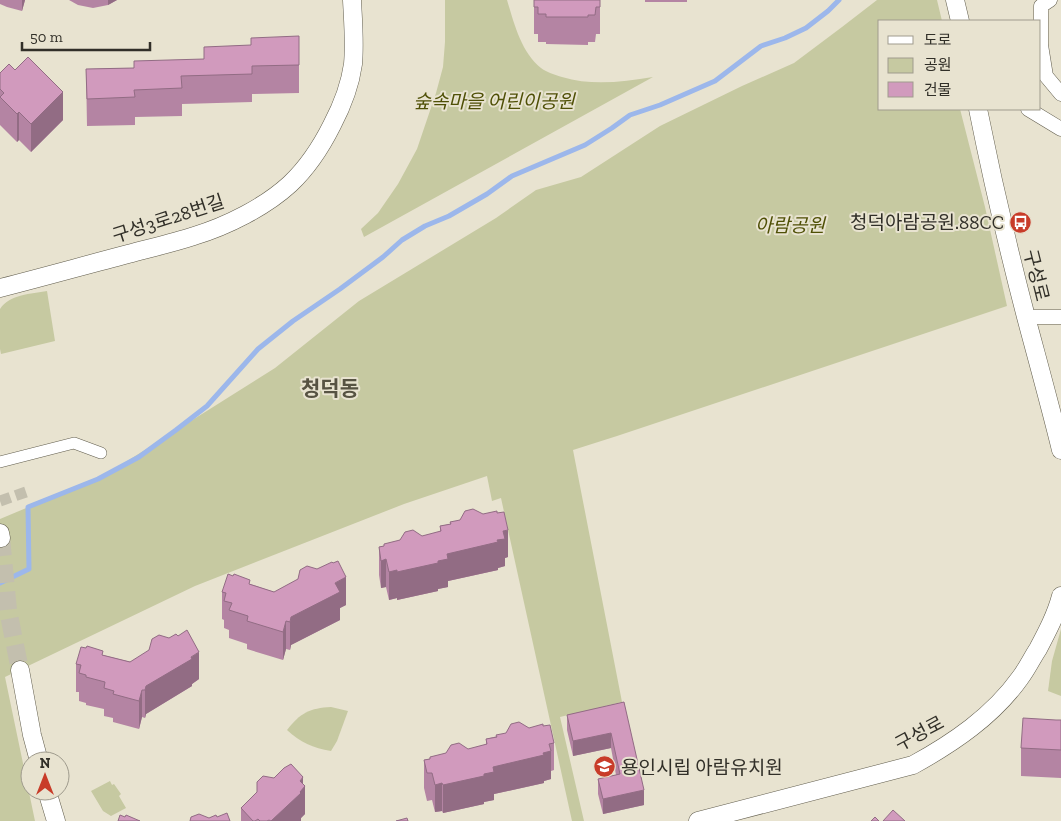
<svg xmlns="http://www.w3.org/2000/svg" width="1061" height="821" viewBox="0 0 1061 821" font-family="'Zilla Slab','Noto Sans KR',serif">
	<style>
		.green { fill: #c6c9a1 }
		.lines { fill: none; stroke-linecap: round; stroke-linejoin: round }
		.stream { stroke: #9cb7eb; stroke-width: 5 }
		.pedestrian-tunnel { stroke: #c3bfae; stroke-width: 11; stroke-dasharray: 11 5.5; stroke-linecap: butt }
		.tertiary-tunnel { stroke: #c3bfae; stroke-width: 18; stroke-dasharray: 18 9; stroke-linecap: butt }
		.pedestrian-casing { stroke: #615d4d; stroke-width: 12 }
		.minor-casing { stroke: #615d4d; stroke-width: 15 }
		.tertiary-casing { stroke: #615d4d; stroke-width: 19 }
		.pedestrian { stroke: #fff; stroke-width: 11 }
		.minor { stroke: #fff; stroke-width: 14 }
		.tertiary { stroke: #fff; stroke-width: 18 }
		.wall { fill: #b484a3 }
		.shaded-wall { fill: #926c84 }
		.building { fill: #d19abd; stroke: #926c84 }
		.labels { text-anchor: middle; stroke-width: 4; stroke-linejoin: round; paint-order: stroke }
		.park-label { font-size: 19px; font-style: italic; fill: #4f5006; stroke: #e8e3d0 }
		.street-label { font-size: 19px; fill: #312f28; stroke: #e8e3d0 }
		.poi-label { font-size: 19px; fill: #312f28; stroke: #e8e3d0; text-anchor: end }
		.quarter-label { font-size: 21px; font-weight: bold; fill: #575343; stroke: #e8e3d0 }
	</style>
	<rect width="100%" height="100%" fill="#e8e3d0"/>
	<g class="green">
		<path d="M445 0H507C514 23 521 52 541 68 546 72 555 75 562 77 592 86 622 82 653 77L364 237 361 229 378 213 398 184 417 149 436 93 443 67 445 42Z"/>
		<polygon points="877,0 937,0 942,21 880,21 880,109 960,109 985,207 1007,306 617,436 573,450 622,702 560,717 584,821 572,821 501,498 492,501 487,476 404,504 195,586 5,677 35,821 0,821 0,519 105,475 275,368 359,301 496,218 536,190 581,177 660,126 742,86 794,63 842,27"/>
		<path d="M47 291 55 341 1 354 0 349V309C10 294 31 294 47 291Z"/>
		<polygon points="1061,629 1061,696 1048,691 1052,661"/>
		<path d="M331 707 348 711 337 741 331 751C313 748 300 742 287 730 300 713 310 708 331 707Z"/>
		<polygon points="110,781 112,785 114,784 121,794 119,796 126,808 111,816 103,811 91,791"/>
	</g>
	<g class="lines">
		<polyline class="stream" points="0,583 29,569 28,507 98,479 139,457 176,430 207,406 258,349 293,321 340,289 383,257 402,240 425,226 449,216 487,194 512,176 585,145 612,128 630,115 660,105 715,81 761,46 785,38 806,28 828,11 839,0"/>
		<polyline class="pedestrian-tunnel" points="0,501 26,492"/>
		<polyline class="tertiary-tunnel" points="1,538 8,610 20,670"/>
		<defs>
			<polyline id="pedestrian" points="0,462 74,443 101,453"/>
			<g id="minor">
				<polyline points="1050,0 1041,6 1041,45 1046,76 1061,94"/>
				<polyline points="1028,109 1061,129"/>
				<polyline points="1026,317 1061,317"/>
			</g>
			<g id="tertiary">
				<polyline points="955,0 960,21"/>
				<path d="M978 109C992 179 1008 248 1026 317 1038 362 1050 405 1061 450"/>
				<path d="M0 288C43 277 86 265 128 254 150 248 173 243 194 236 227 226 265 207 290 184 308 167 321 147 332 125 342 106 350 86 353 64 355 43 353 21 352 0"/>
				<polyline points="0,533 1,538"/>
				<polyline points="20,670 32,735 39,761"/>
				<polyline points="47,791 56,821"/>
				<path d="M698 821 913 765C953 743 993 716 1020 678 1027 669 1032 658 1038 649 1047 632 1056 615 1061 596"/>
			</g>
		</defs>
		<use href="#pedestrian" class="pedestrian-casing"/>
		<use href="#minor" class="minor-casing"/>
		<use href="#tertiary" class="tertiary-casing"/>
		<use href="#pedestrian" class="pedestrian"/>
		<use href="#minor" class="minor"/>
		<use href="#tertiary" class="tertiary"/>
	</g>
	<g class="wall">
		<polygon points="0,0 25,0 22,11 7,7 0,4"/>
		<polygon points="69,0 117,0 108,5 93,8 78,5"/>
		<polygon points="534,0 600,0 600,34 596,34 595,42 588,42 588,45 546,44 546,42 538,42 538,34 534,34"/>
		<polygon points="634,0 704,0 687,0 687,2 645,2 645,0"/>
		<polygon points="204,47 299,65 299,93 252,94 252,102 182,104 182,116 135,117 135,125 87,126 86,69 134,68 204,59"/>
		<polygon points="0,73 63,120 31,152 19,140 17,142 0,125"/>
		<polygon points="450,522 508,557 505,558 505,566 498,568 498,570 448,581 448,587 438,589 438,591 397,600 397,598 389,600 386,587 381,588 379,575 379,547 440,532 440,526 450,524"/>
		<polygon points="250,584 274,592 346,605 340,608 340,620 291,645 290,650 286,649 283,660 247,649 247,644 229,638 229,630 224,628 224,620 222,619 222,592"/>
		<polygon points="103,655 199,679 192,684 192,686 146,714 145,718 142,717 139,729 113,722 113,718 104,716 104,709 86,705 86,703 79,701 79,692 76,692 76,664"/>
		<polygon points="624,702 644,805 603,814 598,794 598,779 616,775 611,748 573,756 567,730 567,715"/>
		<polygon points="1056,720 1061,720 1061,778 1021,776 1021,748"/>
		<polygon points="543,726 554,743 554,770 551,771 551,779 544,781 544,783 494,794 494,800 484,802 484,804 443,813 442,811 435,812 432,800 427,801 424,788 424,760 486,745 486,739 529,728"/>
		<polygon points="274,778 303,785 305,814 301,818 301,821 241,821 241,808"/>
	</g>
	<g class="shaded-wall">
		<polygon points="22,0 25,0 22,11"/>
		<polygon points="108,0 117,0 108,5"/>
		<polygon points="63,92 63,120 31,152 31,124"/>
		<polygon points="19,112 19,140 17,142 17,114"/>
		<polygon points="508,530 508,557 505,558 505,566 498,568 498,570 448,581 448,587 438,589 438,591 397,600 397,572 438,561 447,554 497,540 503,531"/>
		<polygon points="386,559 386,587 381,588 381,561"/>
		<polygon points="397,570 397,598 389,600 389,572"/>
		<polygon points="346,577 346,605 340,608 340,620 291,645 290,650 290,622 291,617 335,583"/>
		<polygon points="286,621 286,649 283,660 283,632"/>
		<polygon points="199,652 199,679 192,684 192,686 146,714 145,718 145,690 146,686"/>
		<polygon points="142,690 142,717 139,729 139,701"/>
		<polygon points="611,733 611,748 573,756 573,741"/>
		<polygon points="551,751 551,779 544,781 544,783 494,794 494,800 484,802 484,804 443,813 443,785 484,774 493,767"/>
		<polygon points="303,777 303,788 305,786 305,814 301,818 301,821 271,821 300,781"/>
		<polygon points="442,783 442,811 435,812 435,785"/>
		<polygon points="644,790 644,805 603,814 603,799"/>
	</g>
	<g class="building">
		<polygon points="534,0 600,0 600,7 596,7 595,15 588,15 588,17 546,17 546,14 538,14 538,7 534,7"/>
		<polygon points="299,36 299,65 252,66 252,74 181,76 182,88 134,90 135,97 87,99 86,69 134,68 134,61 204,59 204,47 251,45 251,38"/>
		<polygon points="28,57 63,92 31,124 19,112 17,114 0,97 4,93 0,89 0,73 9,64 15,70"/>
		<polygon points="473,509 483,514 497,511 497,513 504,512 508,530 503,531 505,539 497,540 498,542 447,554 448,559 438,561 438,563 397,572 397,570 389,572 386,559 381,561 379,547 384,546 384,544 400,540 405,532 413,530 422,536 441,531 440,526 451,524 450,522 460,520 465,511"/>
		<polygon points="338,561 346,577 335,583 340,592 291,617 290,622 286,621 283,632 247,621 248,616 229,610 232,603 224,601 226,593 222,592 228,574 233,576 234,574 250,580 249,584 274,592 298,579 300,570 307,566 317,569 332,562 333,563"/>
		<polygon points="187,630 199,652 191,657 192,659 146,686 145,690 142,690 139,701 113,694 114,691 104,688 105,682 86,677 86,675 79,673 81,665 76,664 81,647 86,648 87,646 103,651 102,655 130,662 149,650 152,639 159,635 169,638 176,634 178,636"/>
		<polygon points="624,702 644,790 603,799 598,779 620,774 611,733 573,741 567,715"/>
		<polygon points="1023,718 1056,720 1061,720 1061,750 1021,748"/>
		<polygon points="519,722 529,728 543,724 543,726 550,725 554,743 549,744 551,751 543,753 544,755 493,767 494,772 484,774 484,776 443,785 442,783 435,785 432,773 427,773 424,760 430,759 430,757 446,753 451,745 459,743 468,749 487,744 486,739 497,737 496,735 506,733 511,724"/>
		<polygon points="291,764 303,777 300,781 305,786 300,792 301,793 271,821 269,820 267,821 260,821 258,819 255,821 253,821 241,808 257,792 257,782 263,776 274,778 284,768"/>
		<polygon points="893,810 905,821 883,821"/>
		<polygon points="227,813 230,821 190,821 191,817 199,814 209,818 216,815 217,817"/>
		<polygon points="120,815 125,817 126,815 140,821 118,821"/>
		<polygon points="875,817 879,821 871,821"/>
		<polygon points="407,818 408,821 396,821"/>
	</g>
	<defs>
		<symbol id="bus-disc" viewBox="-11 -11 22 22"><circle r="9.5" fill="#c83c29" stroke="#e8e3d0"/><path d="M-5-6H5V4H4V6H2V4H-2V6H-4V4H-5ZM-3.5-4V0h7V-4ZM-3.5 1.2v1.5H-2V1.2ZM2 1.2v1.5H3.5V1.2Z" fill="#fff"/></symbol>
		<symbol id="school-disc" viewBox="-11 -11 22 22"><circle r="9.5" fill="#c83c29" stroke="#e8e3d0"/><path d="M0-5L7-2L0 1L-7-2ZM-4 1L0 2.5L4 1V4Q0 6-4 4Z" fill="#fff"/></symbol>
	</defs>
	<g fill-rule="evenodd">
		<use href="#bus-disc" x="1008" y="210" width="25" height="25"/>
		<use href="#school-disc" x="592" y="754" width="25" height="25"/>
	</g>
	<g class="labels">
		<g class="park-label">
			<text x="494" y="108">숲속마을 어린이공원</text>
			<text x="790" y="232">아람공원</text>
		</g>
		<g class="street-label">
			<text transform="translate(168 218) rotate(-18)" y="7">구성3로28번길</text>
			<text transform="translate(1037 275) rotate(76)" y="7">구성로</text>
			<text transform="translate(919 733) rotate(-28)" y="7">구성로</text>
		</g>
		<g class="poi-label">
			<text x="1004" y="229">청덕아람공원.88CC</text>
			<text x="621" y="774" text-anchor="start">용인시립 아람유치원</text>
		</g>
		<g class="quarter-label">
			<text x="330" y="396">청덕동</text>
		</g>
	</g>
	<rect x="878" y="20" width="162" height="90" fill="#e8e3d0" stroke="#9f9b8d"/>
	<rect x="888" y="36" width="25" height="8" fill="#ffffff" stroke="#9f9b8d"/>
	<text x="924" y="45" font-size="15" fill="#312f28">도로</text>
	<rect x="888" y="58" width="25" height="15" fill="#c6c9a1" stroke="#9f9b8d"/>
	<text x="924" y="70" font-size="15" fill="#312f28">공원</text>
	<rect x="888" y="82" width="25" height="15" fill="#d19abd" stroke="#9f9b8d"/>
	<text x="924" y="95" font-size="15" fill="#312f28">건물</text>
	<g transform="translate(45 776)"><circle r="24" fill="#e8e3d0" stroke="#9f9b8d"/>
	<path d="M0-4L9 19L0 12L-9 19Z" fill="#c83c29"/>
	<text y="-8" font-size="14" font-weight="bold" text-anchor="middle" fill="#312f28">N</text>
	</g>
	<path d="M22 42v8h128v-8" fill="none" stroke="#312f28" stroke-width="2.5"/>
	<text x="30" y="42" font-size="15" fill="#312f28" stroke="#e8e3d0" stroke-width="4" paint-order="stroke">50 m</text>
</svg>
